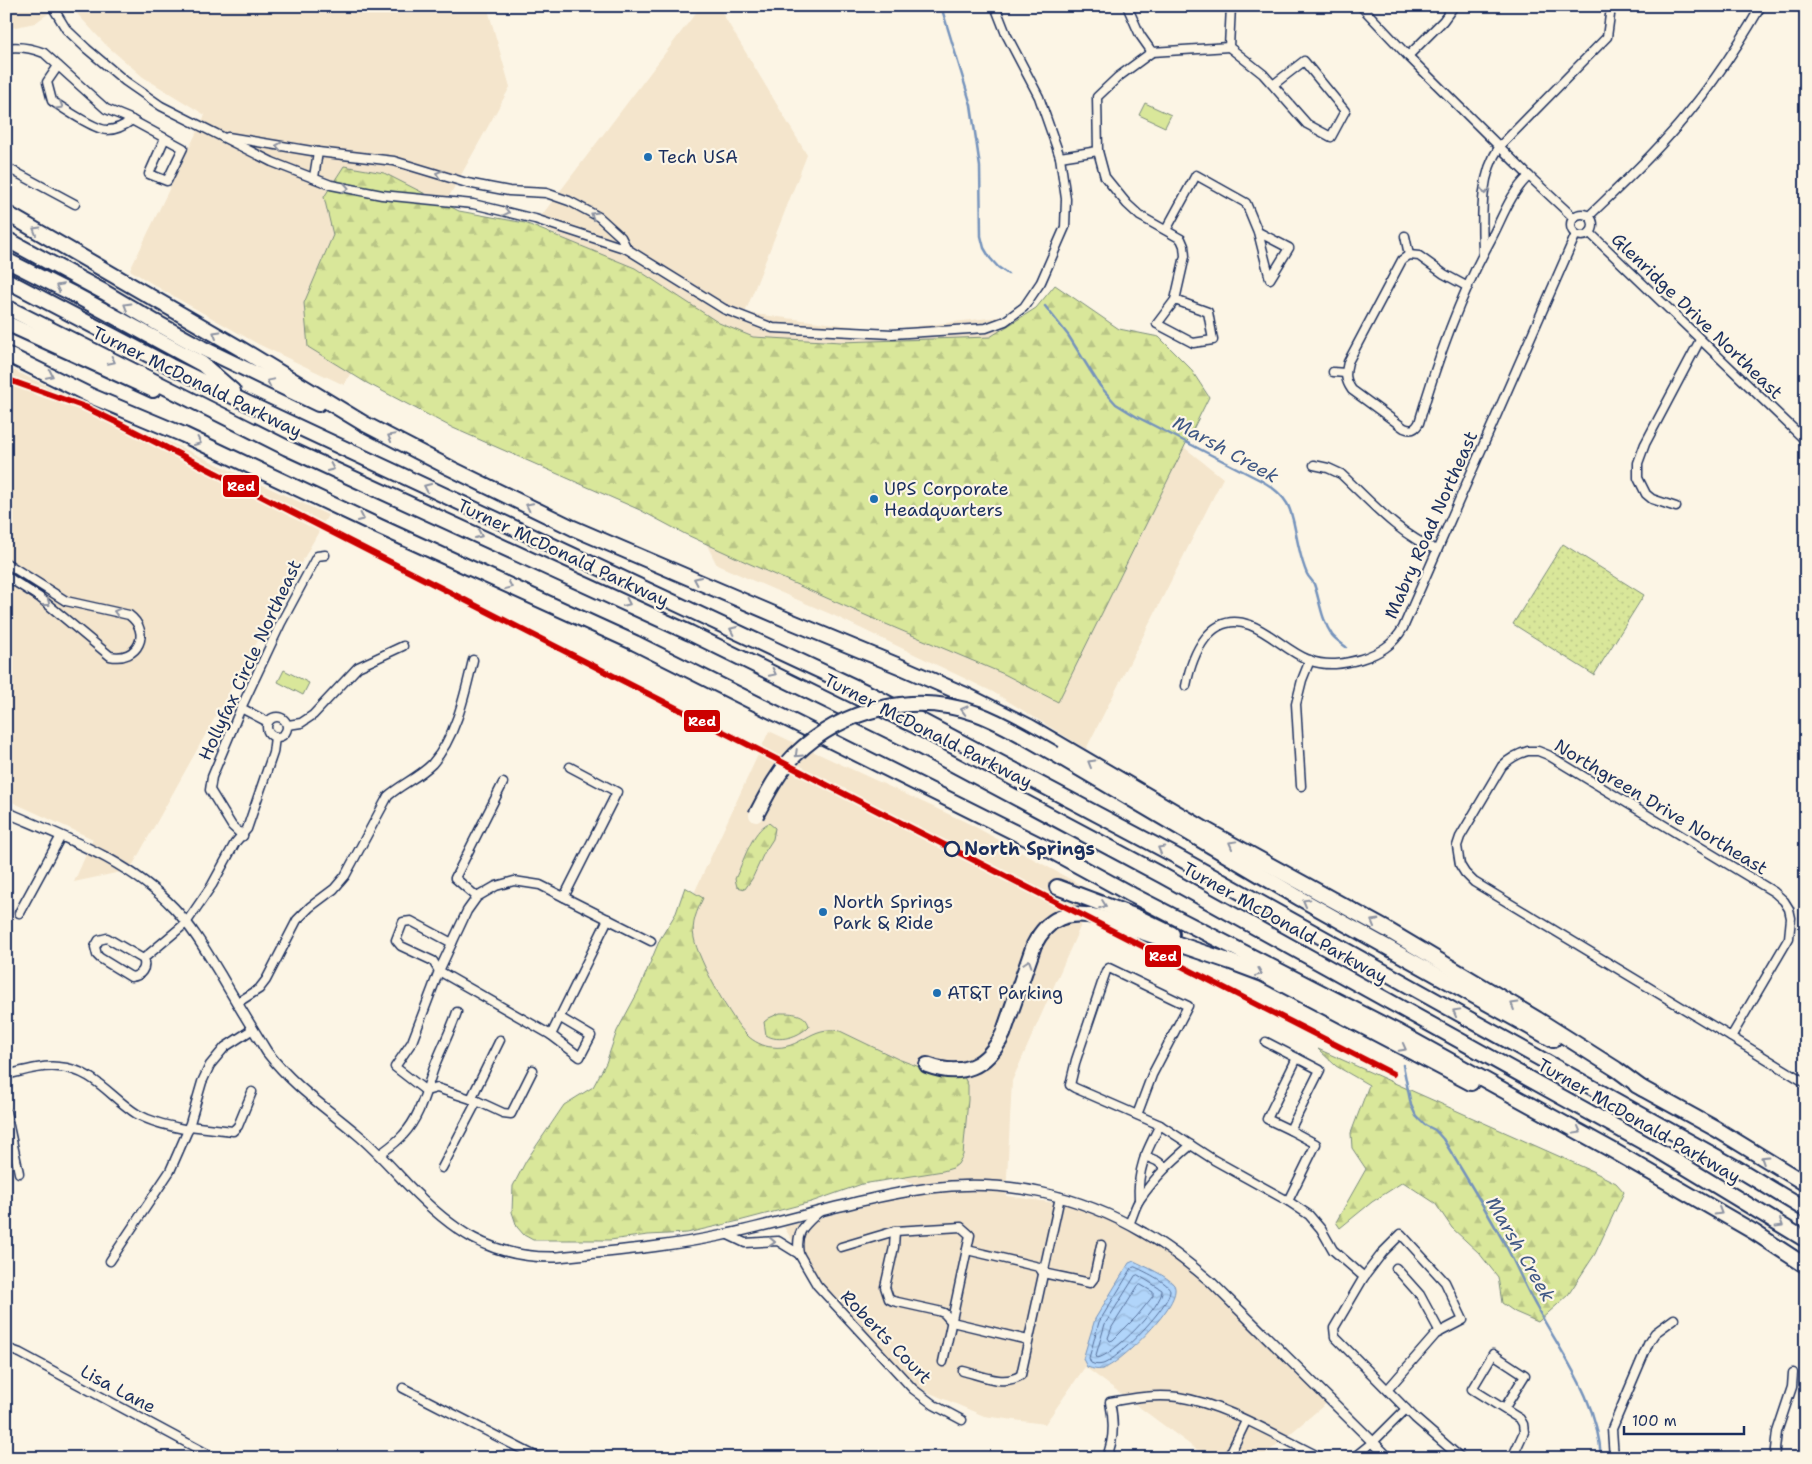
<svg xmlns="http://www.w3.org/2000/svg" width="1812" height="1464" viewBox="0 0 1812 1464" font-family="'Shantell Sans',sans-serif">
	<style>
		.built { fill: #f4e5cc }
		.forest { fill: url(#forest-firs); stroke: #7a8b7c }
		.park { fill: url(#park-dots); stroke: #7a8b7c }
		.garden { fill: #d9e79a; stroke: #7a8b7c }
		.water { fill: url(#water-waves); stroke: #7593bc }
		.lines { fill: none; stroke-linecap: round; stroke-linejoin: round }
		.shore { stroke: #57719c; stroke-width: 1 }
		.stream { stroke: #7593bc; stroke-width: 2.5 }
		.minor-casing { stroke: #1b2f5e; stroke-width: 11 }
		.tertiary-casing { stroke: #1b2f5e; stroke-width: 12 }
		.motorway-casing { stroke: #1b2f5e; stroke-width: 18 }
		.minor { stroke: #fcf5e5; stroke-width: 8 }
		.tertiary { stroke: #fcf5e5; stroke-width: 9 }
		.motorway { stroke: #fcf5e5; stroke-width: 14 }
		.motorway-bridge-casing { stroke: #1b2f5e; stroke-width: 18; stroke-linecap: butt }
		.motorway-bridge { stroke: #fcf5e5; stroke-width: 14 }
		.metro-1-casing { stroke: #fcf5e5; stroke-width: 10 }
		.metro-1 { stroke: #c00; stroke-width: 6 }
		.oneway { stroke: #8c92a2 }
		.poi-dot { fill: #1f6fb2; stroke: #fcf5e5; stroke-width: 2 }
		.stop-dot { fill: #fcf5e5; stroke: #1b2f5e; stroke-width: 2.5 }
		.labels { text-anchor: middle; stroke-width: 4.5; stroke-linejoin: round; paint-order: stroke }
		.poi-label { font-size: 18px; fill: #1b2f5e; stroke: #fcf5e5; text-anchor: start }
		.street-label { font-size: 18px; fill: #1b2f5e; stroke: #fcf5e5 }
		.stop-label { font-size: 18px; font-weight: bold; fill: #1b2f5e; stroke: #fcf5e5; text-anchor: start }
		.water-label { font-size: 19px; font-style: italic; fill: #405885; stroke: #fcf5e5 }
		.line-badge { stroke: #fcf5e5; stroke-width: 2 }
		.badge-label { font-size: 14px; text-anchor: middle; font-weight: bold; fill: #fff }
	</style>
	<defs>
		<pattern id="forest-firs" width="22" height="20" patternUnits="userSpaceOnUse" patternTransform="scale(1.25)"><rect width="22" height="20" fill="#d9e79a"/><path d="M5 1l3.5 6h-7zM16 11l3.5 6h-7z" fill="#bac687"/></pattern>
		<pattern id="park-dots" width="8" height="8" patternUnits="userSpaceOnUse" patternTransform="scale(1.25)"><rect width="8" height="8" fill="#d9e79a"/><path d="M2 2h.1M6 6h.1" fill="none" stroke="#bac687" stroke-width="1.8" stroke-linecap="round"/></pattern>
		<pattern id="water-waves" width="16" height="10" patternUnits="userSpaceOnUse" patternTransform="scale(1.25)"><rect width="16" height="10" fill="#b1d5fa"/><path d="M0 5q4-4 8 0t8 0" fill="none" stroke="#98b7d9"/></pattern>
	</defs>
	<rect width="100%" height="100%" fill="#fcf5e5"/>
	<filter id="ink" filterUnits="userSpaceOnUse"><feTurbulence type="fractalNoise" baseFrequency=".02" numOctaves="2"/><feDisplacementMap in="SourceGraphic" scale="10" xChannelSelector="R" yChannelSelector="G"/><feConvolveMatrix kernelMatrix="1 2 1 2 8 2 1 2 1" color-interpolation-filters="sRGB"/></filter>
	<g filter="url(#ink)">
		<g class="built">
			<polygon points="6,6 59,6 35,23 6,29"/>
			<polygon points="70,6 487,6 510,87 344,385 258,344 164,291 130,270 205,115 143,77 106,45"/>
			<polygon points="701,6 718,6 807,155 745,313 884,330 1016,315 1223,478 1086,749 993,692 835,616 717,565 701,533 671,294 535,224"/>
			<polygon points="6,367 328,515 130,870 74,882 93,839 12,802 6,811"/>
			<polygon points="769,731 970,824 1095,893 1012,1081 1006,1196 1098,1209 1169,1250 1237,1302 1335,1396 1261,1458 1208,1458 1085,1367 1045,1424 984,1416 916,1387 866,1345 819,1285 784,1227 925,1191 635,1021"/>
		</g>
		<g class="forest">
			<polygon points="344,166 384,173 459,211 525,223 635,268 719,323 753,337 841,342 990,337 1036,308 1055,285 1119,329 1159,337 1190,368 1209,397 1058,702 1004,674 874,619 748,563 685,534 640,510 453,428 365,382 308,347 304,303 333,235 324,197"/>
			<path d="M769 823 775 828 773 839 764 853 752 879 745 889 737 887 735 879C743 863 752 830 769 823Z"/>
			<path d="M685 887 703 898C697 911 691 923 694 938 698 959 732 1022 748 1036 753 1041 764 1047 772 1047 800 1051 811 1024 840 1031L898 1059 933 1072 964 1077 968 1085V1100L963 1155 958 1164 953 1168 943 1171 862 1184 811 1202 739 1221 687 1233 648 1235 610 1240H533L524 1235 517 1227 512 1212 513 1186 526 1161 564 1105 593 1087 606 1063 617 1031 638 992 660 939 676 913Z"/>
			<path d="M780 1013C792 1013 806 1013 809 1026 799 1037 778 1043 766 1035L764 1022 769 1018Z"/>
			<polygon points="1318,1049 1592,1171 1616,1183 1624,1192 1595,1254 1568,1295 1538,1322 1515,1312 1502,1303 1498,1277 1479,1253 1452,1228 1435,1203 1403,1182 1372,1202 1340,1228 1336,1222 1366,1169 1352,1148 1351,1133 1369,1085 1336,1066"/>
		</g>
		<polygon class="park" points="1563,544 1644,595 1594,675 1513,624"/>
		<g class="garden">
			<polygon points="1145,103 1171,115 1165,127 1139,115"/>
			<polygon points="284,670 309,683 303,695 278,682"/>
		</g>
		<path class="water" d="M1134 1261C1144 1266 1168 1276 1174 1285 1184 1303 1121 1362 1105 1368 1099 1371 1093 1369 1087 1367L1083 1359 1095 1319 1129 1263Z"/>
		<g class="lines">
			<g class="shore">
				<path d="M1135 1267C1142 1270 1169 1283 1170 1290 1171 1305 1117 1360 1103 1364 1099 1365 1095 1365 1091 1363L1089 1358 1099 1322 1132 1268Z"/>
				<path d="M1138 1275 1162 1290C1164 1304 1112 1357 1097 1358L1096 1355 1105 1324 1135 1276Z"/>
				<polygon points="1141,1285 1153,1292 1153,1296 1137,1316 1113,1340 1110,1341 1108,1338 1112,1327 1138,1286"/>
			</g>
			<g class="stream">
				<polyline points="941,6 971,105 980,167 981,236 984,248 990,258 998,267 1008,274"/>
				<path d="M1045 306 1068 335 1100 386 1116 404 1137 417 1262 481C1295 500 1291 515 1299 548 1301 557 1304 567 1307 574 1309 578 1312 580 1314 584 1320 601 1321 619 1332 635 1335 639 1342 644 1346 647"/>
				<path d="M1403 1065 1411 1105 1416 1116 1425 1125 1435 1130 1443 1139C1465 1175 1487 1211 1507 1248 1517 1267 1525 1287 1536 1306 1562 1355 1598 1399 1601 1458"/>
			</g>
			<defs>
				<g id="minor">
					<polyline points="52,6 66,29 87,49 125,81 161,106 272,162 331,185 382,195 473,204 535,219 627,249 724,309 773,328 892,334 986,328 1005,321 1024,307 1041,282 1065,227 1066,199 1060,157 1039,97 1006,34 995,6"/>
					<polyline points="1127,6 1140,35 1152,52 1118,77 1097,97 1098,151 1105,177 1127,204 1140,216 1181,239 1184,246 1185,256 1175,300 1157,324 1193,343 1213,340 1208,312 1175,300"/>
					<polyline points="1231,6 1229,47 1263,74 1307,124 1331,137 1345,111 1304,61 1273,85"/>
					<polyline points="1361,6 1408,56 1529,176 1574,218"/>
					<path d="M6 48C20 46 31 48 44 53L106 109 128 118 183 148 167 181 149 174 165 138"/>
					<polyline points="1152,52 1229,47"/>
					<polyline points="1408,56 1443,21 1454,6"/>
					<path d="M58 66 47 82 52 101C63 108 95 130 107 130 117 130 124 126 132 120"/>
					<polyline points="228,137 318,152 394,161 467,183 509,191 546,193 569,201 599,217 621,237 627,249"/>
					<polyline points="1060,157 1098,151"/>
					<polyline points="6,167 75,204"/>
					<polyline points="314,177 318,152"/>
					<circle cx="1582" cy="225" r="11"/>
					<path d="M1589 216C1615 191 1641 167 1665 140 1702 100 1734 53 1761 6"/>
					<polyline points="1166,230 1196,175 1246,203 1258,232 1270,279 1289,248 1258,232"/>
					<polyline points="1590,233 1806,441"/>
					<polyline points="1405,236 1409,255"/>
					<path d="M1483 252C1482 217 1479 176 1500 146L1607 37 1610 15"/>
					<path d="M1468 287 1444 274 1419 256 1409 255 1402 260 1348 362C1345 374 1345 380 1352 390L1404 428C1411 431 1415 430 1419 423 1437 360 1459 298 1490 241 1502 219 1510 193 1529 176"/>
					<polyline points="1333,372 1345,373"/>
					<path d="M1314 465 1328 468 1341 474C1370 501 1399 535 1437 550"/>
					<polyline points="1676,507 1652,499 1646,494 1638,478 1638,463 1645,444 1700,340"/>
					<path d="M6 563 66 601 129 615C152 632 138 662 110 656L39 597 6 576"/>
					<path d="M1186 686C1192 655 1210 610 1250 625 1271 633 1288 652 1309 660 1327 667 1344 664 1361 659 1380 653 1393 645 1403 628L1576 234"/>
					<polyline points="241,708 268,722"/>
					<circle cx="277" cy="727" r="10"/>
					<polyline points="288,725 301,723 313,715 358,667 403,646"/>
					<path d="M1528 751H1538L1548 755 1774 892 1784 901 1789 909 1791 918 1789 938 1731 1037 1474 882 1465 873 1460 865 1457 846 1460 837 1502 766C1510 758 1517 754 1528 751Z"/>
					<polyline points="1301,786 1296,704 1302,680 1310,660"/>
					<polyline points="243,836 232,826 210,790 212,777 241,708 281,623 317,556 325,555"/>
					<polyline points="477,897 455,878 503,783"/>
					<polyline points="564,897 617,792 570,767"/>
					<polyline points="19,913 61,836"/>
					<polyline points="452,943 411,921 403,922 396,940 401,946 433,961 439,971 551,1035 608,919"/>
					<path d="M143 959C147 968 141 976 131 977L100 958 97 955 95 947 99 940 107 938 143 959 186 923 212 885 235 843 247 829 273 753 275 737"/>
					<path d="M237 1003 259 989 266 980 297 920 310 907 334 889 345 876 388 796C402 784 419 777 432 764 456 737 465 694 473 660"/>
					<polyline points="551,1035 580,1057 591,1036 559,1017"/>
					<polyline points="1731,1037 1806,1083"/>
					<polyline points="1266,1042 1320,1070 1290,1130 1316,1144 1288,1201"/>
					<polyline points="533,1070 511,1114 503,1113 477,1101 437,1088 426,1091 395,1067 412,1042 439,971 467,911 477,897 496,886 514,881 540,885 651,941"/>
					<path d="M6 1075C23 1071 42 1065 59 1067 93 1069 111 1098 137 1114 153 1123 171 1126 188 1130"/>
					<polyline points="471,1099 500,1040"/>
					<polyline points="6,1112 19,1173"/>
					<polyline points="1137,1115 1152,1075 1188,1006 1109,968 1106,971 1076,1060 1070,1085 1075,1088 1160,1125 1214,1160 1288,1201 1309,1215 1321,1229 1333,1250 1364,1277"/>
					<polyline points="189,1126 233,1131 238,1126 252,1092"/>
					<polyline points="1290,1130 1267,1119 1297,1058"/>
					<path d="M379 1155C387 1149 396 1143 403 1135 421 1116 426 1089 435 1065 442 1047 451 1030 457 1012"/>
					<polyline points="1145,1156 1157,1161 1165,1167"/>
					<polyline points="442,1168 477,1101"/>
					<path d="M1139 1200C1137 1169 1146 1152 1160 1125"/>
					<path d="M1129 1224C1133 1216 1135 1206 1140 1199 1156 1176 1170 1163 1191 1145"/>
					<polyline points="895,1231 894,1247 885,1287 889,1299 893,1301 938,1311 944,1313 952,1322 1028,1340"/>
					<path d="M726 1234 745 1243 778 1241 799 1254C795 1231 804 1226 820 1211"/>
					<polyline points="841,1247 895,1231 961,1227 970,1235 943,1362"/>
					<polyline points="967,1250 1039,1267 1043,1273 1090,1283 1094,1278 1101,1245"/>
					<polyline points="799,1254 817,1285 913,1389 934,1405 962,1420"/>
					<polyline points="110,1261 170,1171 188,1130 202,1082 210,1065 225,1047 253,1029"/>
					<polyline points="1396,1268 1420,1295 1440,1332"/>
					<polyline points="6,1348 20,1353 215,1458"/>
					<path d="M963 1371C980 1375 1004 1387 1021 1375L1060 1197"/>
					<polyline points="403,1388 539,1458"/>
					<polyline points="1388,1389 1436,1334 1463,1320 1445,1282 1401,1234 1383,1252 1364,1277 1334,1328 1335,1337 1415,1418 1461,1458"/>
					<polyline points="1504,1409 1525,1375 1493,1354 1472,1389 1520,1419 1523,1424 1524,1432 1512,1458"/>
					<path d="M1106 1458C1115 1440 1114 1421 1110 1402 1132 1398 1155 1394 1178 1397 1225 1404 1278 1437 1322 1458"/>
					<polyline points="1228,1458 1246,1421"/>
					<polyline points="1353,1458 1373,1442 1406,1409"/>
					<polyline points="1614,1458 1612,1429 1649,1342 1655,1333 1674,1319"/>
					<polyline points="1774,1458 1777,1432 1792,1387 1793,1373"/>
				</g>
				<path id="tertiary" d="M6 812C66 838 128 860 174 908 192 927 206 951 220 974 235 1000 251 1026 267 1052 295 1088 324 1106 357 1134 375 1149 390 1166 406 1183 451 1230 490 1259 558 1257 612 1251 666 1247 719 1236 789 1221 858 1198 930 1188 1004 1178 1080 1195 1144 1233 1169 1247 1190 1264 1211 1282L1389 1458"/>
				<g id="motorway">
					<polyline points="6,213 241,349 363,423 450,468 573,528 790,621 899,666 968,696 1030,727 1206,830 1386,929 1537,1019 1616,1069 1643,1089"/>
					<polyline points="6,239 104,292 155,322 202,348 318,404"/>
					<polyline points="6,260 73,294 202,364 233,391"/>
					<polyline points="6,280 170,366 249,404 872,695 1174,855 1735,1167 1806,1210"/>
					<polyline points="6,307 287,448 690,633 906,739 1163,876 1659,1151 1806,1240"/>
					<polyline points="6,323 153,390"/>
					<polyline points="6,354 91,396 184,435 380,527 635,643 1046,848 1132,895 1396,1031 1612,1150 1754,1232 1806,1266"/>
					<polyline points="1055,754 1301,899 1553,1040"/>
					<polyline points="1057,887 1137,917 1172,934"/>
					<path d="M927 1065C962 1078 987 1067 1003 1034L1034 945C1048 917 1068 910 1098 917L1231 962 1263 974 1471 1083"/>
					<polyline points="1636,1085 1716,1129 1806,1184"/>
				</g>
			</defs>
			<use href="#minor" class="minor-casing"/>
			<use href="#tertiary" class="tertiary-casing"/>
			<use href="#motorway" class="motorway-casing"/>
			<use href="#minor" class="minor"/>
			<use href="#tertiary" class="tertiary"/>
			<use href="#motorway" class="motorway"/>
			<defs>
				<path id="motorway-bridge" d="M756 815C767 794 778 772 795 755 843 708 915 691 978 714 1005 724 1030 740 1055 754"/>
			</defs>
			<use href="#motorway-bridge" class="motorway-bridge-casing"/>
			<use href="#motorway-bridge" class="motorway-bridge"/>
			<defs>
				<polyline id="metro-1" points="6,379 85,407 118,423 1393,1074"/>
			</defs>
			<use href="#metro-1" class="metro-1-casing"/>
			<use href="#metro-1" class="metro-1"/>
		</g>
		<defs><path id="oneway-chevron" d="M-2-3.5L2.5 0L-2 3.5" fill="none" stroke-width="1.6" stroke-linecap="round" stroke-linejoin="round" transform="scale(1.25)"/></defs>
		<g class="oneway">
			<use href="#oneway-chevron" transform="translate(60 106) rotate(31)"/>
			<use href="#oneway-chevron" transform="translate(279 146) rotate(-171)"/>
			<use href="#oneway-chevron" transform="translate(439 174) rotate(-161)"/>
			<use href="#oneway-chevron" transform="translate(346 188) rotate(11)"/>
			<use href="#oneway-chevron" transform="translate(1485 191) rotate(94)"/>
			<use href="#oneway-chevron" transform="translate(506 212) rotate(13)"/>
			<use href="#oneway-chevron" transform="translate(594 215) rotate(-149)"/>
			<use href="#oneway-chevron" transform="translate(36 230) rotate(-150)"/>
			<use href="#oneway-chevron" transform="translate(59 287) rotate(-153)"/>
			<use href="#oneway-chevron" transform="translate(127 306) rotate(-149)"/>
			<use href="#oneway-chevron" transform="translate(216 334) rotate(-150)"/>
			<use href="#oneway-chevron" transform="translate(112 361) rotate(26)"/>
			<use href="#oneway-chevron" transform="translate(50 375) rotate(26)"/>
			<use href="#oneway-chevron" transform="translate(270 382) rotate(-154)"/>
			<use href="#oneway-chevron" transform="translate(391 437) rotate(-152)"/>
			<use href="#oneway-chevron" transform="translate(198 442) rotate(25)"/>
			<use href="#oneway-chevron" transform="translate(331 468) rotate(24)"/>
			<use href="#oneway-chevron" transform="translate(427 487) rotate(-155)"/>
			<use href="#oneway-chevron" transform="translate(529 506) rotate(-154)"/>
			<use href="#oneway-chevron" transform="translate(361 518) rotate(25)"/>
			<use href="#oneway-chevron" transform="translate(479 535) rotate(25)"/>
			<use href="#oneway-chevron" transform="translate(697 580) rotate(-156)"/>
			<use href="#oneway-chevron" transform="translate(509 586) rotate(25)"/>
			<use href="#oneway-chevron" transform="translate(47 603) rotate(38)"/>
			<use href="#oneway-chevron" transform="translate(627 603) rotate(25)"/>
			<use href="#oneway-chevron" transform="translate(117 612) rotate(-166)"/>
			<use href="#oneway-chevron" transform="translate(733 630) rotate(-155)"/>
			<use href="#oneway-chevron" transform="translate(773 673) rotate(26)"/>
			<use href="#oneway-chevron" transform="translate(964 710) rotate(-165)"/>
			<use href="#oneway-chevron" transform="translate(798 754) rotate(136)"/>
			<use href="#oneway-chevron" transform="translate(1091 763) rotate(-150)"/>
			<use href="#oneway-chevron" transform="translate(1232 844) rotate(-151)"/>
			<use href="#oneway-chevron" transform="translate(1161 849) rotate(-151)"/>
			<use href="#oneway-chevron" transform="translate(1306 902) rotate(-151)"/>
			<use href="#oneway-chevron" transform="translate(1103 905) rotate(20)"/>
			<use href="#oneway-chevron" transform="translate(1374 922) rotate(-151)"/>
			<use href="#oneway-chevron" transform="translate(1028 963) rotate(-72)"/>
			<use href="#oneway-chevron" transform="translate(1259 973) rotate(23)"/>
			<use href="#oneway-chevron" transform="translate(1514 1005) rotate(-149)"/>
			<use href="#oneway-chevron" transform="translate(1456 1012) rotate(-151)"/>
			<use href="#oneway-chevron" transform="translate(1403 1048) rotate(28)"/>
			<use href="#oneway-chevron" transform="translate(1578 1131) rotate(29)"/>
			<use href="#oneway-chevron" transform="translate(1764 1159) rotate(-148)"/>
			<use href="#oneway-chevron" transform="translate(1719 1212) rotate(31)"/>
			<use href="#oneway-chevron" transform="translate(1780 1224) rotate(31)"/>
			<use href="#oneway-chevron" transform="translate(772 1242) rotate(2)"/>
		</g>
	</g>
	<g class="poi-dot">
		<circle cx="648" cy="157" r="5"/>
		<circle cx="874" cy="499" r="5"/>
		<circle cx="823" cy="912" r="5"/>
		<circle cx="937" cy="993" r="5"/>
	</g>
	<circle class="stop-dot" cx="952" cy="849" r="7"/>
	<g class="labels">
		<g class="poi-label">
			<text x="658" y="163">Tech USA</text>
			<text x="884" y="495">UPS Corporate<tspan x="884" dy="21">Headquarters</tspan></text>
			<text x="833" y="908">North Springs<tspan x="833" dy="21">Park &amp; Ride</tspan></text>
			<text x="947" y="999">AT&amp;T Parking</text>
		</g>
		<g class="street-label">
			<text transform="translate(1697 316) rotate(44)" y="6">Glenridge Drive Northeast</text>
			<text transform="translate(197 382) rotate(26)" y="6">Turner McDonald Parkway</text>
			<text transform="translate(1431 525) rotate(-66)" y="6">Mabry Road Northeast</text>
			<text transform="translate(563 553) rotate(25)" y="6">Turner McDonald Parkway</text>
			<text transform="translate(250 660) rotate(-65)" y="6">Hollyfax Circle Northeast</text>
			<text transform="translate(928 731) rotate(27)" y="6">Turner McDonald Parkway</text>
			<text transform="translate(1661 807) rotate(31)" y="6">Northgreen Drive Northeast</text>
			<text transform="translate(1285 923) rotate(29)" y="6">Turner McDonald Parkway</text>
			<text transform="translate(1639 1121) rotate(30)" y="6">Turner McDonald Parkway</text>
			<text transform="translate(886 1337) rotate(46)" y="6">Roberts Court</text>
			<text transform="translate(118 1389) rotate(28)" y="6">Lisa Lane</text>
		</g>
		<g class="stop-label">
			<text x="964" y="855">North Springs</text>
		</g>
		<g class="water-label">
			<text transform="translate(1226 449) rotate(29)" y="7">Marsh Creek</text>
			<text transform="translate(1521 1249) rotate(60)" y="7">Marsh Creek</text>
		</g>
	</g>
	<g class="line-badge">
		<rect x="222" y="474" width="38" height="24" rx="5" fill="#c00"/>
		<rect x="683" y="709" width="38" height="24" rx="5" fill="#c00"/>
		<rect x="1144" y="944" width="38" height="24" rx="5" fill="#c00"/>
	</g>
	<g class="badge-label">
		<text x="241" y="491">Red</text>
		<text x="702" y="726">Red</text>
		<text x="1163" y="961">Red</text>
	</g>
	<rect width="1812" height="1464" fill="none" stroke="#fcf5e5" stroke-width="25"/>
	<rect x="12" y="12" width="1787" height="1439" fill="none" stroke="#1b2f5e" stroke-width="2" filter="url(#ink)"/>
	<path d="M1624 1426v8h120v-8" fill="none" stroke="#1b2f5e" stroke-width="2.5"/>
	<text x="1632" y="1426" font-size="15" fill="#1b2f5e" stroke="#fcf5e5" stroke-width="4" paint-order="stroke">100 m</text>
</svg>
